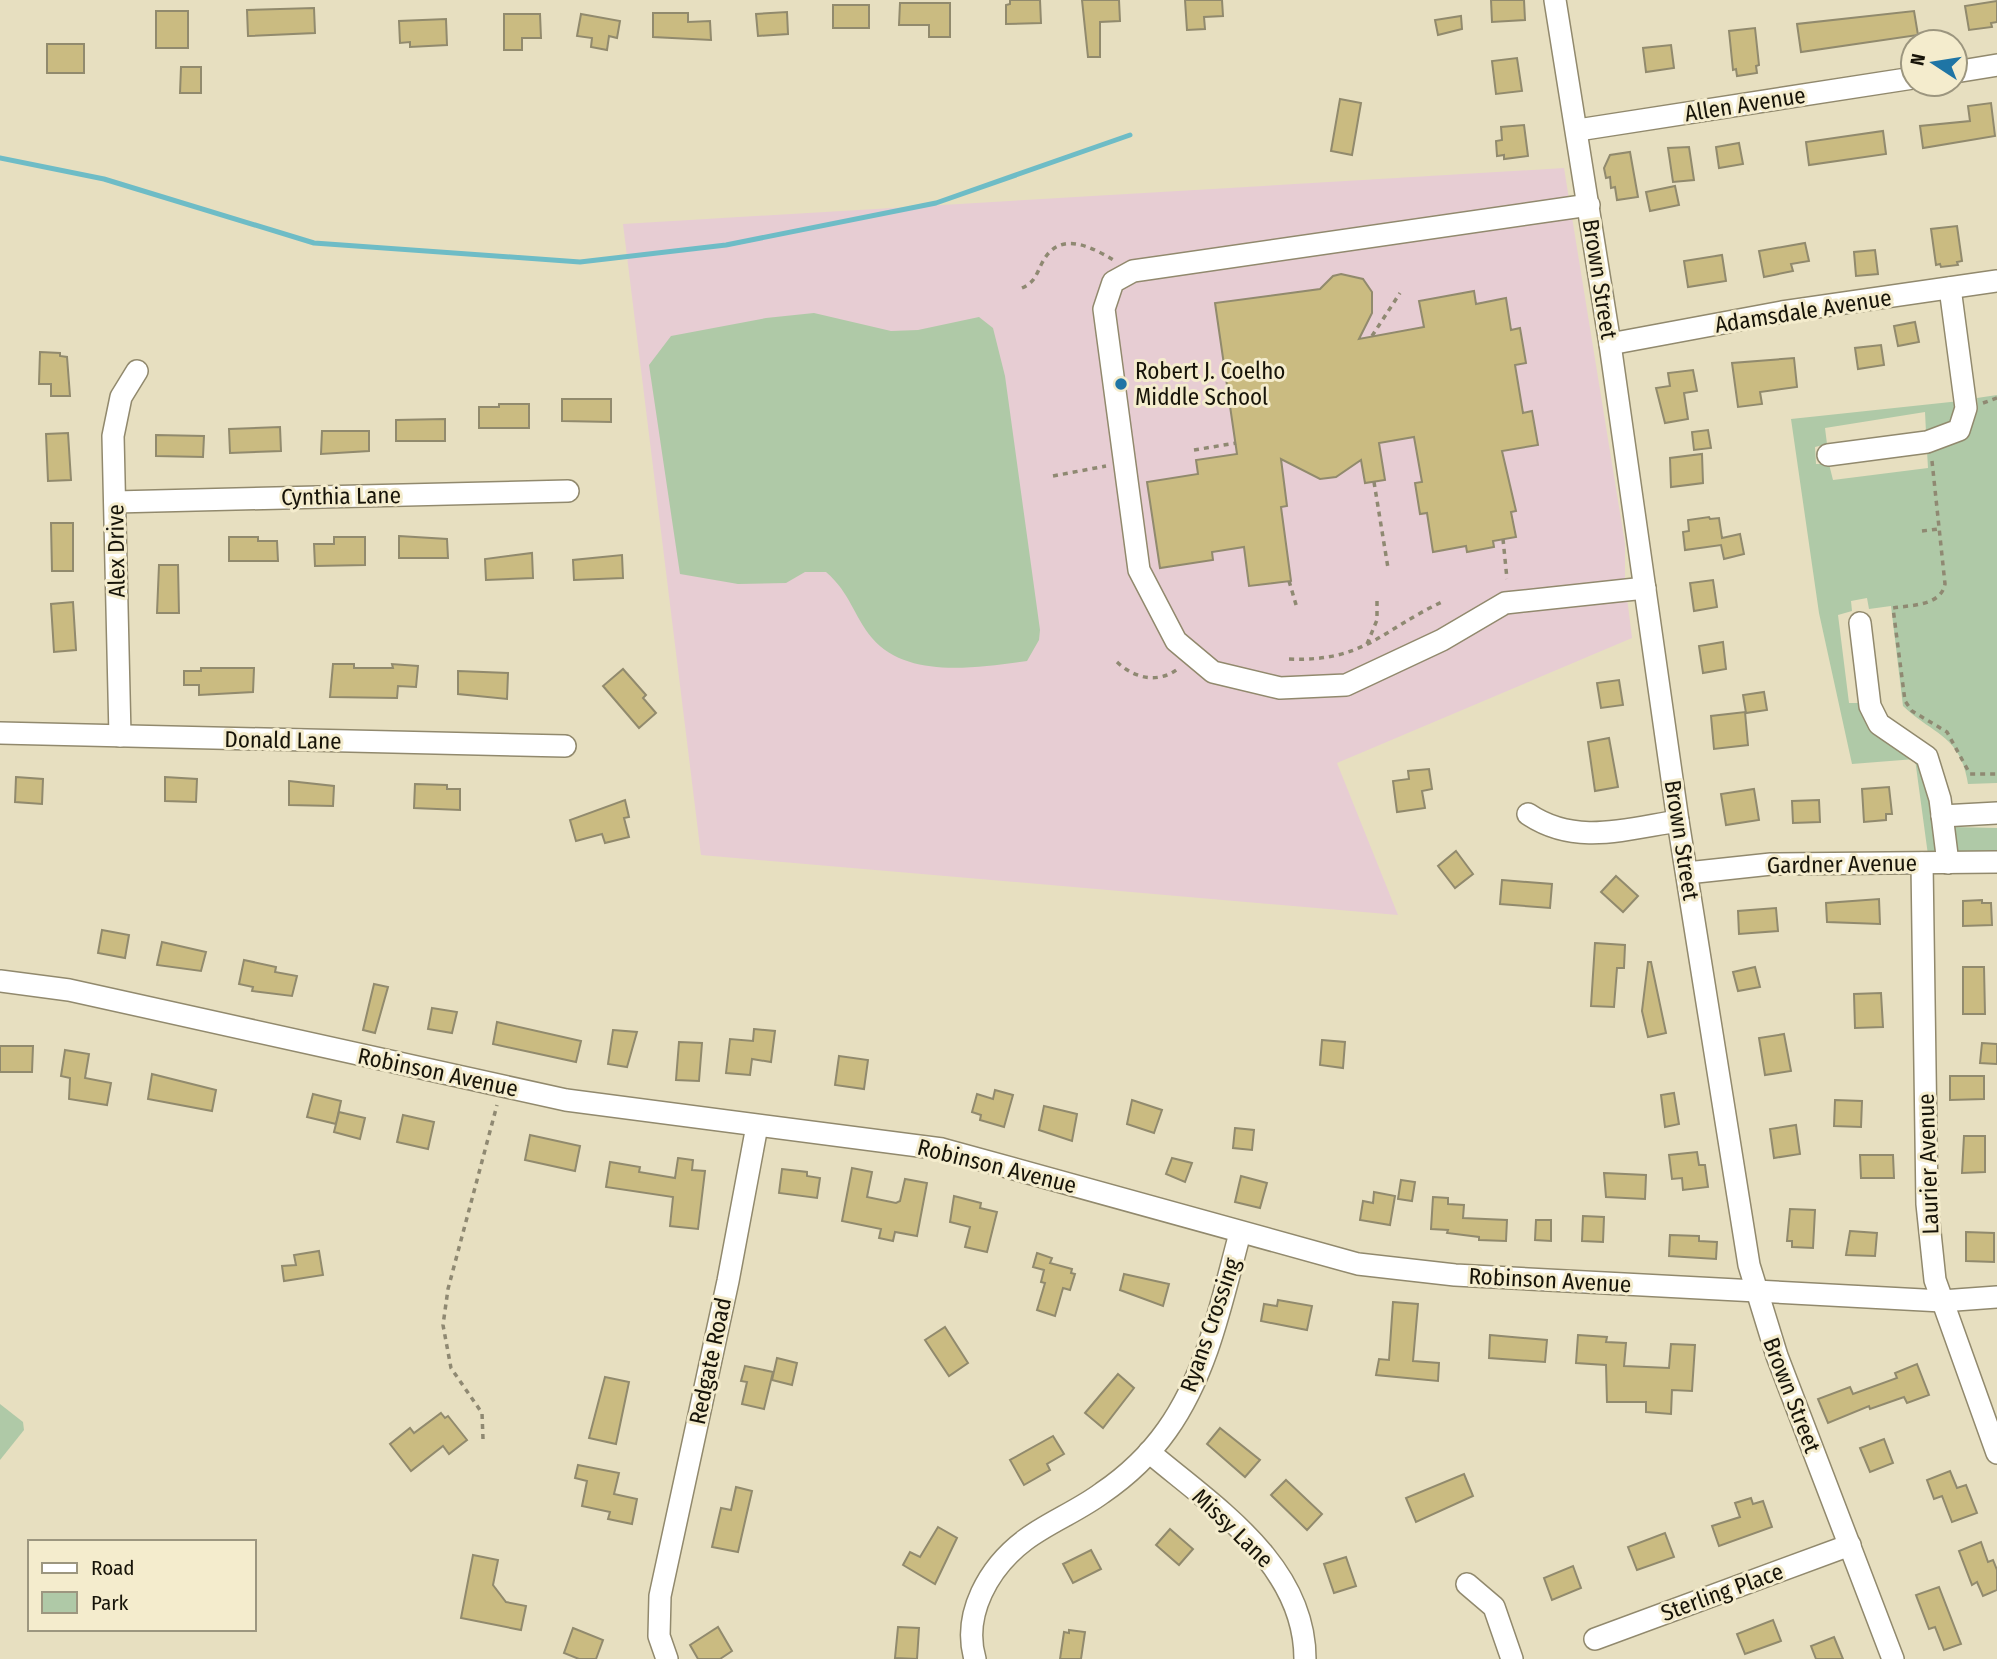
<svg xmlns="http://www.w3.org/2000/svg" width="1997" height="1659" viewBox="0 0 1997 1659" font-family="'Fira Sans Condensed',sans-serif">
	<style>
		.education { fill: #e7cdd3 }
		.green { fill: #afc9a7 }
		.lines { fill: none; stroke-linecap: round; stroke-linejoin: round }
		.stream { stroke: #6ebcc6; stroke-width: 5 }
		.building { fill: #cabb81; stroke: #918a6d; stroke-width: 2 }
		.minor-casing { stroke: #91896d; stroke-width: 24 }
		.path { stroke: #8f8972; stroke-width: 3.5; stroke-dasharray: 5 5; stroke-linecap: butt }
		.minor { stroke: #fff; stroke-width: 21 }
		.poi-dot { fill: #1f75a5; stroke: #f4eccd; stroke-width: 2.5 }
		.labels { text-anchor: middle; stroke-width: 6; stroke-linejoin: round; paint-order: stroke }
		.street-label { font-size: 23px; fill: #171409; stroke: #f4eccd }
		.poi-label { font-size: 23px; fill: #171409; stroke: #f4eccd; text-anchor: start }
	</style>
	<rect width="100%" height="100%" fill="#e7dfc0"/>
	<polygon class="education" points="1564,168 1625,544 1625,581 1632,638 1337,763 1398,915 701,855 623,224"/>
	<g class="green">
		<path d="M814 313 891 331 918 330 979 317 993 328 1005 376 1040 630 1039 640 1027 661C978 667 908 680 872 638 853 615 851 594 826 572H805L786 583 738 584 680 574 649 365 671 336 766 318Z"/>
		<path d="M1997 395V783L1968 784C1960 734 1933 735 1903 706L1891 606 1869 609 1867 598 1851 601 1852 611 1838 615 1849 703H1865L1924 763 1938 855H1928L1915 759 1852 764 1819 613 1791 419 1960 401 1955 425 1926 432 1925 412 1825 428 1827 444 1815 447 1816 464H1829L1833 480 1928 468 1927 451C1954 445 1981 430 1977 398Z"/>
		<polygon points="1954,827 1997,828 1997,853 1962,854 1955,849"/>
		<polygon points="0,1404 23,1422 24,1430 0,1460"/>
	</g>
	<g class="lines">
		<polyline class="stream" points="0,158 104,179 314,243 580,262 726,245 936,203 1130,135"/>
	</g>
	<g class="building">
		<polygon points="1010,0 1040,0 1041,23 1006,24 1006,5 1010,4"/>
		<polygon points="1082,0 1119,0 1120,21 1100,22 1100,57 1088,57"/>
		<polygon points="1185,0 1222,0 1223,16 1204,17 1205,29 1187,30"/>
		<polygon points="1491,0 1524,0 1525,20 1492,22"/>
		<polygon points="1997,1 1997,22 1991,23 1992,27 1969,30 1965,6"/>
		<polygon points="900,3 950,3 950,37 929,37 929,25 899,25"/>
		<rect x="833" y="5" width="36" height="23"/>
		<polygon points="314,8 315,33 248,36 247,10"/>
		<rect x="156" y="11" width="32" height="37"/>
		<polygon points="1914,11 1918,35 1801,52 1797,24"/>
		<polygon points="787,12 788,34 758,36 756,14"/>
		<polygon points="653,13 688,13 688,22 710,21 711,40 653,37"/>
		<polygon points="504,14 540,14 541,38 522,38 522,50 504,50"/>
		<polygon points="581,14 620,21 617,38 609,36 607,50 591,47 592,38 577,36"/>
		<polygon points="1461,16 1462,29 1438,35 1435,20"/>
		<polygon points="446,19 447,45 410,47 410,42 400,43 399,21"/>
		<polygon points="1755,28 1759,65 1756,66 1757,73 1737,76 1736,69 1733,70 1729,31"/>
		<rect x="47" y="44" width="37" height="29"/>
		<polygon points="1671,45 1674,68 1646,72 1643,48"/>
		<polygon points="1517,58 1522,91 1496,94 1492,61"/>
		<polygon points="181,67 201,67 201,93 180,93"/>
		<polygon points="1340,99 1361,103 1352,155 1331,151"/>
		<polygon points="1991,103 1995,136 1923,148 1920,126 1970,121 1968,106"/>
		<polygon points="1524,125 1528,156 1504,159 1504,155 1497,156 1496,141 1502,140 1501,127"/>
		<polygon points="1883,131 1886,154 1809,165 1806,142"/>
		<polygon points="1739,143 1743,164 1719,168 1716,147"/>
		<polygon points="1689,147 1694,180 1673,182 1668,148"/>
		<polygon points="1630,152 1638,197 1617,200 1615,187 1611,188 1610,177 1606,178 1604,168 1610,155"/>
		<polygon points="1675,186 1679,205 1650,211 1646,192"/>
		<polygon points="1957,226 1962,261 1957,262 1958,265 1941,267 1940,264 1936,265 1931,229"/>
		<polygon points="1805,243 1809,261 1791,264 1793,271 1764,277 1759,251"/>
		<polygon points="1875,250 1878,274 1856,276 1854,252"/>
		<polygon points="1722,255 1726,281 1688,287 1684,261"/>
		<polygon points="1341,274 1363,279 1372,292 1372,313 1359,339 1424,327 1419,301 1474,291 1476,304 1506,298 1511,330 1520,328 1526,363 1515,365 1523,413 1532,411 1538,445 1502,451 1516,511 1511,512 1516,537 1493,541 1494,547 1467,552 1466,546 1433,552 1427,513 1420,514 1415,483 1422,482 1414,437 1379,443 1385,480 1365,483 1361,460 1336,477 1320,479 1281,459 1287,506 1281,507 1291,581 1249,586 1244,547 1212,552 1213,560 1160,568 1147,482 1198,474 1196,460 1237,454 1215,303 1320,289 1333,276"/>
		<polygon points="1915,322 1919,342 1898,346 1894,326"/>
		<polygon points="1881,345 1884,365 1858,369 1855,348"/>
		<polygon points="40,352 60,353 60,356 67,357 70,396 51,396 51,384 39,384"/>
		<polygon points="1794,358 1797,387 1760,392 1762,404 1738,407 1732,363"/>
		<polygon points="1693,370 1697,391 1684,393 1688,419 1665,423 1656,388 1670,386 1668,373"/>
		<polygon points="562,399 611,399 611,422 562,421"/>
		<polygon points="499,404 529,404 529,428 479,428 479,407 499,407"/>
		<polygon points="445,419 445,441 396,441 396,420"/>
		<polygon points="280,427 281,451 230,453 229,429"/>
		<polygon points="1708,430 1711,448 1694,450 1692,432"/>
		<polygon points="322,431 369,431 369,451 321,454"/>
		<polygon points="68,433 71,480 48,481 46,434"/>
		<polygon points="156,435 204,436 203,457 156,456"/>
		<polygon points="1702,454 1703,483 1671,487 1670,458"/>
		<polygon points="1709,517 1710,519 1719,518 1722,538 1740,534 1744,554 1724,559 1721,545 1685,550 1683,532 1689,531 1688,520"/>
		<polygon points="51,523 73,523 73,571 52,571"/>
		<polygon points="399,536 447,539 448,558 399,558"/>
		<polygon points="229,537 258,537 258,541 277,541 278,561 229,561"/>
		<polygon points="334,537 365,537 365,565 315,566 314,544 334,544"/>
		<polygon points="532,553 533,578 486,580 485,559"/>
		<polygon points="622,555 623,578 574,580 573,560"/>
		<polygon points="159,565 178,565 179,613 157,613"/>
		<polygon points="1713,580 1717,607 1694,611 1690,583"/>
		<polygon points="73,602 76,650 54,652 51,604"/>
		<polygon points="1723,642 1726,669 1703,673 1699,646"/>
		<polygon points="333,664 354,664 354,668 393,668 392,664 418,666 416,687 398,686 397,698 330,697"/>
		<polygon points="201,668 254,668 253,692 199,695 199,685 184,685 184,671 201,671"/>
		<polygon points="623,669 646,695 643,698 656,713 639,728 603,686"/>
		<polygon points="458,671 508,673 507,699 458,694"/>
		<polygon points="1619,680 1623,705 1601,708 1597,683"/>
		<polygon points="1764,692 1767,710 1746,713 1743,695"/>
		<polygon points="1745,712 1748,745 1714,749 1711,716"/>
		<polygon points="1609,738 1618,787 1595,791 1588,742"/>
		<polygon points="1429,769 1432,789 1422,791 1425,808 1397,812 1393,781 1409,779 1408,771"/>
		<polygon points="16,777 43,779 42,804 15,802"/>
		<polygon points="165,777 197,779 196,802 165,801"/>
		<polygon points="289,781 334,786 333,806 289,805"/>
		<polygon points="415,784 447,785 447,789 460,789 460,810 414,808"/>
		<polygon points="1889,787 1892,814 1886,814 1886,820 1864,822 1862,789"/>
		<polygon points="1754,789 1759,820 1726,825 1721,794"/>
		<polygon points="625,800 629,817 624,818 629,837 605,843 602,834 576,841 570,820"/>
		<polygon points="1819,800 1820,822 1793,823 1792,801"/>
		<polygon points="1456,851 1473,874 1455,888 1438,866"/>
		<polygon points="1616,876 1638,896 1623,912 1601,892"/>
		<polygon points="1502,880 1552,884 1550,908 1500,904"/>
		<polygon points="1879,899 1880,924 1827,922 1826,903"/>
		<polygon points="1982,900 1982,903 1991,903 1992,925 1963,926 1963,901"/>
		<polygon points="1776,908 1778,931 1739,934 1738,911"/>
		<polygon points="102,930 129,935 125,958 98,953"/>
		<polygon points="162,942 206,952 201,971 157,965"/>
		<polygon points="1595,943 1625,945 1624,968 1617,968 1614,1007 1591,1006"/>
		<polygon points="244,960 276,967 275,972 297,976 292,996 252,991 253,987 239,984"/>
		<polygon points="1648,962 1651,962 1666,1033 1648,1037 1642,1011"/>
		<polygon points="1755,967 1760,987 1738,991 1733,972"/>
		<polygon points="1963,967 1984,967 1985,1014 1963,1014"/>
		<polygon points="374,984 388,987 375,1033 363,1030"/>
		<polygon points="1881,993 1883,1027 1855,1028 1854,994"/>
		<polygon points="432,1008 457,1012 452,1033 428,1029"/>
		<polygon points="497,1022 581,1041 576,1062 493,1044"/>
		<polygon points="754,1029 775,1031 771,1062 752,1059 750,1075 726,1073 730,1039 753,1041"/>
		<polygon points="613,1030 637,1032 627,1067 608,1064"/>
		<polygon points="1784,1034 1791,1071 1765,1075 1759,1038"/>
		<polygon points="1322,1040 1345,1042 1343,1068 1320,1065"/>
		<polygon points="679,1042 702,1043 699,1081 676,1080"/>
		<polygon points="1982,1043 1997,1044 1997,1064 1980,1063"/>
		<polygon points="0,1046 33,1046 32,1072 0,1072"/>
		<polygon points="65,1050 89,1054 85,1078 111,1083 107,1105 69,1099 70,1078 61,1076"/>
		<polygon points="839,1056 868,1060 864,1089 835,1085"/>
		<polygon points="152,1074 216,1090 212,1111 148,1099"/>
		<polygon points="1950,1076 1984,1076 1984,1099 1950,1100"/>
		<polygon points="995,1090 1013,1095 1004,1127 980,1120 981,1115 972,1112 977,1094 993,1099"/>
		<polygon points="1674,1093 1679,1124 1665,1127 1661,1095"/>
		<polygon points="313,1094 341,1101 336,1124 307,1117"/>
		<polygon points="1132,1100 1162,1110 1154,1133 1127,1124"/>
		<polygon points="1835,1100 1862,1101 1861,1127 1834,1126"/>
		<polygon points="1044,1106 1077,1114 1072,1141 1039,1130"/>
		<polygon points="339,1112 365,1118 360,1139 334,1132"/>
		<polygon points="403,1115 434,1122 428,1149 397,1142"/>
		<polygon points="1796,1125 1800,1154 1774,1158 1770,1129"/>
		<polygon points="1235,1128 1254,1130 1252,1150 1233,1148"/>
		<polygon points="530,1135 580,1146 575,1171 525,1160"/>
		<polygon points="1964,1136 1985,1136 1985,1172 1962,1173"/>
		<polygon points="1697,1152 1699,1165 1705,1165 1708,1187 1683,1190 1682,1178 1672,1179 1669,1155"/>
		<polygon points="1860,1155 1893,1155 1894,1178 1861,1178"/>
		<polygon points="678,1158 693,1160 692,1170 705,1171 698,1229 670,1226 673,1197 606,1187 610,1162 640,1167 639,1172 675,1178"/>
		<polygon points="1172,1158 1192,1163 1185,1182 1166,1174"/>
		<polygon points="852,1168 872,1172 867,1197 896,1203 900,1201 905,1179 927,1183 917,1236 895,1232 893,1241 879,1238 881,1229 842,1221"/>
		<polygon points="782,1169 807,1172 807,1176 820,1178 817,1198 779,1193"/>
		<polygon points="1604,1173 1646,1175 1645,1199 1606,1197"/>
		<polygon points="1241,1176 1267,1183 1260,1208 1235,1202"/>
		<polygon points="1401,1180 1415,1182 1412,1201 1398,1199"/>
		<polygon points="1374,1192 1395,1196 1390,1225 1360,1220 1363,1201 1373,1203"/>
		<polygon points="954,1196 981,1203 980,1208 997,1212 987,1252 965,1247 970,1227 950,1222"/>
		<polygon points="1433,1197 1448,1198 1448,1204 1464,1205 1463,1218 1507,1220 1506,1241 1479,1240 1479,1237 1447,1233 1448,1230 1431,1229"/>
		<polygon points="1790,1209 1815,1210 1813,1248 1792,1247 1792,1241 1787,1241"/>
		<polygon points="1583,1216 1604,1217 1603,1242 1582,1241"/>
		<polygon points="1536,1220 1551,1220 1551,1241 1535,1240"/>
		<polygon points="1850,1231 1877,1233 1875,1256 1846,1255"/>
		<polygon points="1966,1232 1994,1233 1994,1262 1966,1261"/>
		<polygon points="1670,1235 1699,1236 1699,1241 1717,1242 1716,1259 1669,1256"/>
		<polygon points="319,1251 323,1275 284,1281 282,1266 296,1265 294,1255"/>
		<polygon points="1037,1253 1052,1258 1050,1263 1072,1269 1071,1273 1075,1274 1070,1290 1063,1288 1055,1316 1037,1310 1045,1283 1041,1282 1044,1270 1033,1267"/>
		<polygon points="1124,1274 1169,1284 1163,1306 1120,1290"/>
		<polygon points="1278,1300 1312,1306 1307,1330 1261,1321 1264,1304 1277,1306"/>
		<polygon points="1393,1302 1418,1304 1413,1361 1439,1363 1438,1381 1376,1375 1379,1359 1389,1360"/>
		<polygon points="945,1327 968,1363 949,1376 925,1340"/>
		<polygon points="1490,1335 1547,1340 1545,1362 1489,1358"/>
		<polygon points="1578,1335 1607,1337 1606,1342 1626,1343 1624,1366 1669,1368 1671,1344 1695,1345 1692,1391 1672,1390 1671,1414 1646,1412 1646,1402 1607,1402 1606,1365 1576,1363"/>
		<polygon points="777,1358 797,1363 792,1385 772,1380"/>
		<polygon points="1917,1364 1929,1395 1907,1403 1904,1397 1870,1409 1869,1406 1828,1423 1818,1399 1850,1387 1853,1394 1897,1378 1895,1373"/>
		<polygon points="745,1366 773,1372 764,1409 742,1404 747,1382 741,1381"/>
		<polygon points="1118,1374 1134,1388 1103,1428 1085,1413"/>
		<polygon points="605,1377 629,1382 616,1444 589,1438"/>
		<polygon points="441,1413 445,1418 448,1416 467,1440 449,1454 443,1446 411,1471 390,1444 410,1428 414,1433"/>
		<polygon points="1220,1428 1260,1460 1245,1477 1207,1444"/>
		<polygon points="1053,1436 1064,1454 1047,1464 1050,1470 1024,1485 1010,1460"/>
		<polygon points="1884,1439 1893,1463 1870,1472 1860,1448"/>
		<polygon points="578,1465 619,1473 614,1494 637,1499 632,1524 608,1519 610,1512 582,1506 587,1481 575,1478"/>
		<polygon points="1950,1471 1957,1488 1966,1485 1977,1513 1952,1522 1942,1496 1934,1499 1927,1480"/>
		<polygon points="1464,1474 1473,1496 1416,1522 1406,1498"/>
		<polygon points="1286,1480 1322,1514 1307,1530 1271,1495"/>
		<polygon points="736,1487 752,1491 738,1552 712,1547 721,1508 731,1510"/>
		<polygon points="1751,1498 1753,1504 1763,1501 1772,1527 1719,1546 1712,1526 1740,1517 1735,1503"/>
		<polygon points="938,1527 957,1538 935,1584 903,1565 910,1552 920,1557"/>
		<polygon points="1170,1529 1193,1549 1179,1565 1156,1545"/>
		<polygon points="1665,1533 1674,1557 1637,1570 1628,1547"/>
		<polygon points="1981,1542 1988,1562 1993,1560 1997,1570 1997,1590 1983,1596 1977,1582 1972,1585 1959,1551"/>
		<polygon points="1091,1550 1101,1569 1073,1583 1063,1564"/>
		<polygon points="473,1555 498,1560 493,1585 506,1602 526,1606 521,1630 461,1618"/>
		<polygon points="1346,1557 1356,1586 1334,1593 1324,1564"/>
		<polygon points="1573,1566 1581,1588 1552,1600 1544,1578"/>
		<polygon points="1939,1587 1961,1644 1944,1650 1935,1627 1929,1629 1916,1595"/>
		<polygon points="1773,1620 1781,1641 1745,1654 1737,1634"/>
		<polygon points="718,1627 732,1651 720,1659 698,1659 690,1645"/>
		<polygon points="898,1627 919,1628 917,1659 895,1658"/>
		<polygon points="573,1628 603,1640 596,1659 579,1659 564,1653"/>
		<polygon points="1069,1630 1085,1632 1081,1659 1060,1659 1064,1632 1069,1633"/>
		<polygon points="1834,1637 1843,1659 1816,1659 1811,1646"/>
	</g>
	<g class="lines">
		<defs>
			<g id="minor">
				<polyline points="1555,0 1610,344 1678,821 1749,1265 1777,1356 1893,1659"/>
				<polyline points="1955,72 1997,65"/>
				<polyline points="1578,130 1913,78"/>
				<polyline points="1589,205 1133,271 1113,282 1104,309 1139,570 1176,641 1213,672 1280,688 1346,685 1442,640 1505,603 1645,588"/>
				<polyline points="1610,344 1782,312 1997,281"/>
				<polyline points="1828,455 1927,442 1959,430 1966,408 1950,288"/>
				<polyline points="115,502 568,491"/>
				<polyline points="1860,623 1870,706 1879,724 1927,757 1940,799 1948,863"/>
				<polyline points="0,733 565,746"/>
				<polyline points="120,736 113,436 121,397 137,371"/>
				<path d="M1528 814C1575 846 1626 829 1678 821"/>
				<polyline points="1942,816 1997,813"/>
				<polyline points="1922,863 1927,1204 1935,1280 1997,1453"/>
				<polyline points="1687,873 1771,864 1997,862"/>
				<polyline points="0,981 69,990 566,1100 942,1149 1358,1264 1455,1275 1942,1301 1997,1297"/>
				<path d="M1149 1452C1214 1507 1305 1564 1305 1659"/>
				<polyline points="1467,1584 1494,1607 1512,1659"/>
				<polyline points="1595,1639 1850,1545"/>
				<polyline points="667,1659 659,1636 660,1596 728,1281 757,1126"/>
				<path d="M975 1659C962 1614 989 1567 1025 1540 1049 1522 1078 1511 1102 1493 1127 1476 1150 1454 1167 1430 1208 1372 1222 1300 1240 1233"/>
			</g>
		</defs>
		<use href="#minor" class="minor-casing"/>
		<g class="path">
			<path d="M1022 288C1035 282 1036 275 1042 263 1059 229 1092 247 1115 261"/>
			<polyline points="1372,336 1400,293"/>
			<polyline points="1983,403 1997,398"/>
			<polyline points="1194,450 1236,443"/>
			<path d="M1932 461 1945 584C1941 606 1911 605 1893 608L1905 701 1912 711 1947 732 1970 774H1997"/>
			<polyline points="1053,476 1106,466"/>
			<polyline points="1374,482 1388,568"/>
			<polyline points="1922,531 1938,529"/>
			<polyline points="1503,539 1507,579"/>
			<polyline points="1289,581 1297,608"/>
			<polyline points="1367,644 1377,620 1377,599"/>
			<path d="M1289 659C1365 662 1381 630 1444 601"/>
			<path d="M1117 662C1135 679 1159 684 1179 668"/>
			<polyline points="483,1439 482,1413 451,1368 443,1325 448,1289 497,1105"/>
		</g>
		<use href="#minor" class="minor"/>
	</g>
	<circle class="poi-dot" cx="1121" cy="384" r="7"/>
	<g class="labels">
		<g class="street-label">
			<text transform="translate(1745 104) rotate(-9)" y="8">Allen Avenue</text>
			<text transform="translate(1600 279) rotate(81)" y="8">Brown Street</text>
			<text transform="translate(1803 311) rotate(-9)" y="8">Adamsdale Avenue</text>
			<text transform="translate(341 496) rotate(-1)" y="8">Cynthia Lane</text>
			<text transform="translate(116 551) rotate(-91)" y="8">Alex Drive</text>
			<text transform="translate(283 740) rotate(1)" y="8">Donald Lane</text>
			<text transform="translate(1682 840) rotate(81)" y="8">Brown Street</text>
			<text transform="translate(1842 864) rotate(-1)" y="8">Gardner Avenue</text>
			<text transform="translate(438 1072) rotate(12)" y="8">Robinson Avenue</text>
			<text transform="translate(1928 1164) rotate(-92)" y="8">Laurier Avenue</text>
			<text transform="translate(997 1166) rotate(14)" y="8">Robinson Avenue</text>
			<text transform="translate(1550 1280) rotate(3)" y="8">Robinson Avenue</text>
			<text transform="translate(1210 1325) rotate(-71)" y="8">Ryans Crossing</text>
			<text transform="translate(710 1361) rotate(-78)" y="8">Redgate Road</text>
			<text transform="translate(1792 1395) rotate(69)" y="8">Brown Street</text>
			<text transform="translate(1233 1528) rotate(44)" y="8">Missy Lane</text>
			<text transform="translate(1722 1592) rotate(-20)" y="8">Sterling Place</text>
		</g>
		<g class="poi-label">
			<text x="1135" y="379">Robert J. Coelho<tspan x="1135" dy="26">Middle School</tspan></text>
		</g>
	</g>
	<rect x="28" y="1540" width="228" height="91" fill="#f4eccd" stroke="#9c967f" stroke-width="2"/>
	<rect x="42" y="1563" width="35" height="10" fill="#ffffff" stroke="#9c967f" stroke-width="2"/>
	<text x="91" y="1575" font-size="21" fill="#171409">Road</text>
	<rect x="42" y="1592" width="35" height="21" fill="#afc9a7" stroke="#9c967f" stroke-width="2"/>
	<text x="91" y="1610" font-size="21" fill="#171409">Park</text>
	<g transform="translate(1934 63) rotate(282)"><circle r="33" fill="#f4eccd" stroke="#9c967f" stroke-width="2"/>
	<path d="M0-5L12 26L0 18L-12 26Z" fill="#1f75a5"/>
	<text y="-10" font-size="19" font-weight="bold" text-anchor="middle" fill="#171409">N</text>
	</g>
</svg>
